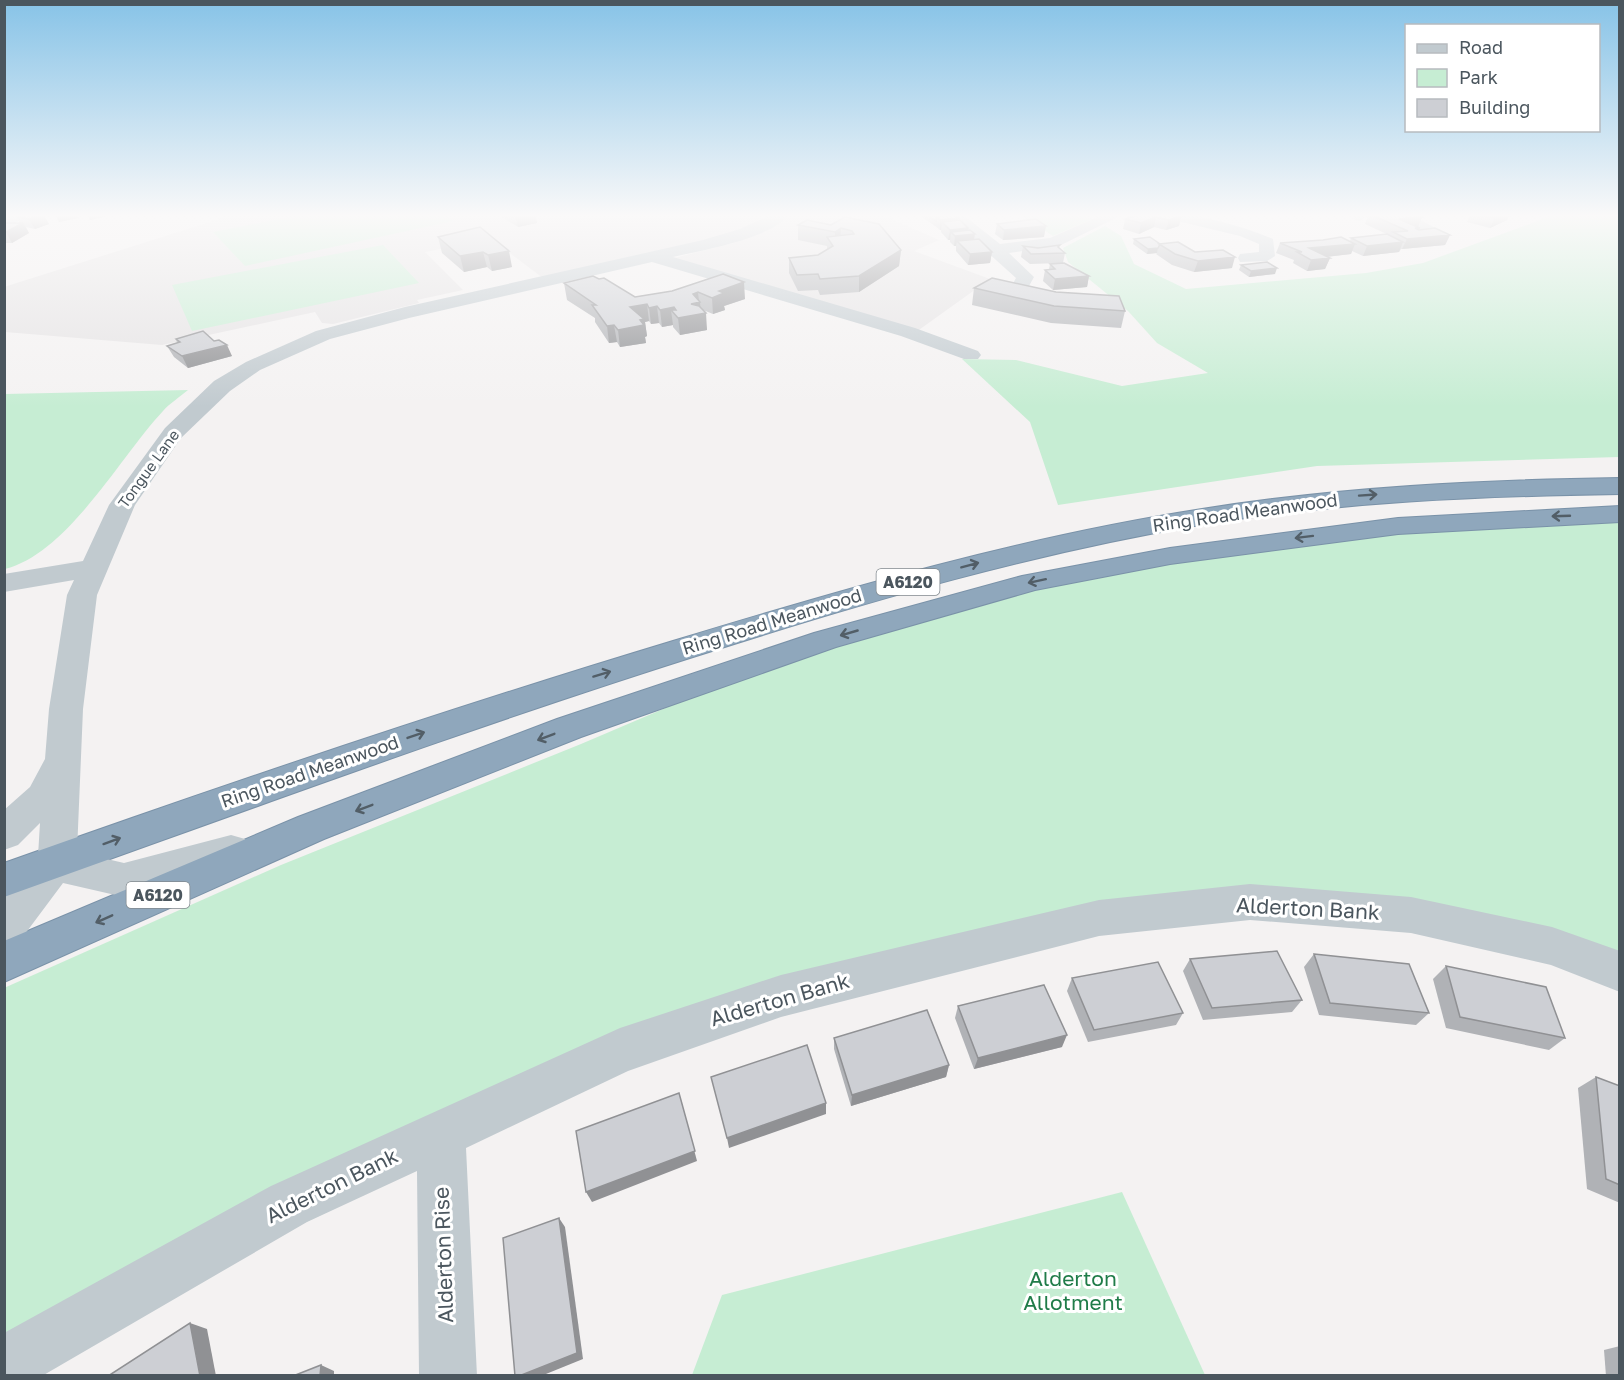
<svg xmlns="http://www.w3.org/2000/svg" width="1624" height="1380" viewBox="0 0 1624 1380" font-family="'Golos Text',sans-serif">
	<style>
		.education { fill: #e5e3e4 }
		.green { fill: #c6edd3 }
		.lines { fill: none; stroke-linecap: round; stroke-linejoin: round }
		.highway-casing { stroke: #7a92a8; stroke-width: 2 }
		.minor { fill: #c1cacf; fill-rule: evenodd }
		.highway { fill: #8fa7bc; fill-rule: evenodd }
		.wall { fill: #b0b2b6 }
		.shaded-wall { fill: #909194 }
		.building { fill: #cdcfd4; stroke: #909194; stroke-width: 1.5 }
		.oneway { stroke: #525e67 }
		.labels { text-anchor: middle; stroke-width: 6; stroke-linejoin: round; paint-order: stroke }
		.far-street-label { font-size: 15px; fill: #4b565e; stroke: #fff }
		.shield { fill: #fff; stroke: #81898e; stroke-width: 1.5 }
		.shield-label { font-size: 16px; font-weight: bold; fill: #4b565e }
		.street-label { font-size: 18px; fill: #4b565e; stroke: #fff }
		.near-street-label { font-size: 21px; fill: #4b565e; stroke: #fff }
		.near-park-label { font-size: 21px; fill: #207c49; stroke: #fff }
	</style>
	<rect width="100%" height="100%" fill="#f4f2f2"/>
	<g class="education">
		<polygon points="235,214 769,214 738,231 712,239 543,278 491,239 425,252 463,290 417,300 419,303 333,324 322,323 315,312 162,345 5,332 4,287"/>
		<polygon points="794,214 880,214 939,240 914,251 990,279 916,332 670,259 734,243 767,230"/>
	</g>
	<g class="green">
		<polygon points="304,214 442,214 453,221 245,266 213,232"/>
		<polygon points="1020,214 1083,214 1092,219 1053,236"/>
		<polygon points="1547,214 1619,214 1619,457 1317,466 1058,505 1030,422 962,359 1016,360 1122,386 1208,373 1157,343 1128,311 1068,262 1063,248 1105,226 1121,236 1134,264 1186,289 1366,273 1423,263 1543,219"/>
		<polygon points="383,245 419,283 192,331 172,285"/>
		<path d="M188 390C180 397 170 403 163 411 120 457 68 553 5 569V394Z"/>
		<polygon points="1619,514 1619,972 1250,902 782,996 5,1365 4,988 281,865 581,744 825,640 1032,582 1286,540"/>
		<polygon points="1122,1192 1205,1375 692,1375 722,1295"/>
	</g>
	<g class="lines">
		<defs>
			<g id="highway">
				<path d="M1620 478V494C1479 496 1339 502 1200 525 1034 553 872 600 712 651 473 726 240 813 4 897V863C226 784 448 709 673 641 847 588 1022 537 1202 509 1340 487 1480 480 1620 478Z"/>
				<polygon points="1620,506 1620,522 1398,534 1170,564 1035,590 836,647 581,737 324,839 4,982 4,941 298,817 557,719 814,633 1022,576 1170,548 1398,518"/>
			</g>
		</defs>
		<use href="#highway" class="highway-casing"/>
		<g class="minor">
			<polygon points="12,214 32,214 4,229 4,218"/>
			<path d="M772 214H790C770 239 703 250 673 257L915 328 978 351 981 355 978 359H964L901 336 652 262 409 318 330 339 260 370 230 391 181 438 135 505 97 595 83 709 77 852 124 863 231 835 245 839 251 851 245 863 124 897 63 883 19 942 4 948V897L38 856 40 823 18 845 4 850V810L30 787 45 759 49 709 67 595 74 580 4 592V574L83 561 109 505 165 428 214 381 246 362 316 331 405 307 703 240 740 229Z"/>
			<polygon points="945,214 962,214 1000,244 1050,238 1104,214 1124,214 1059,246 1009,253 1034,277 1029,286 1065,294 1068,298 1065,302 1059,303 1013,293 1010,289 1016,278"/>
			<path d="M1158 214C1197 213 1237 224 1273 239L1275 256 1267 261 1240 262 1238 258 1240 254 1259 252V244L1240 236 1161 217Z"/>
			<polygon points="1353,214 1370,214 1359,221 1354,219"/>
			<polygon points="1389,214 1409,214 1441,231 1439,234 1427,234"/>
			<polygon points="1250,884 1411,897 1552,927 1620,951 1620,992 1551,965 1411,933 1250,920 1099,936 781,1017 628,1071 466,1148 477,1376 419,1376 417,1171 307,1222 42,1376 4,1376 4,1333 271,1186 620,1028 781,975 1099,900"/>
		</g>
		<use href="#highway" class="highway"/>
	</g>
	<g class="wall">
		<polygon points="43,214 49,224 35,229 26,227 29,233 12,243 4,243 4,223 20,223 16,216"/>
		<polygon points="490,214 535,214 537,223 518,227 496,214 491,215"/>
		<polygon points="919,214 943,214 943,216 958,221 968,230 974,240 992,252 990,263 968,265 956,251 956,246 954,246 950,242 950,240 948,240 941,232 941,230 940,230 935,226 919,215"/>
		<polygon points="1133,214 1174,214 1181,216 1179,226 1166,230 1154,227 1139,234 1123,229 1125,219 1133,216"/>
		<polygon points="1369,214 1422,217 1418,227 1417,227 1419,230 1450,235 1445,245 1402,249 1401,249 1399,252 1363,256 1352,251 1351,254 1326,257 1330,258 1325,269 1307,271 1293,263 1294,260 1276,253 1280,243 1350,241 1351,238 1391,236 1365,224"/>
		<polygon points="1471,214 1510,214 1507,220 1490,228 1467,222"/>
		<polygon points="845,217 901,250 899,266 859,292 820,295 818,290 798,291 789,273 789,258 818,255 827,250 827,246 798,240 798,225 831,225"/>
		<polygon points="997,224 1044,237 1003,240 995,234"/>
		<polygon points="480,227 512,267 492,271 487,267 464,272 442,253 438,237"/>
		<polygon points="1134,239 1195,252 1232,268 1194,272 1172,265 1156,254 1157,253 1147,254 1133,244"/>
		<polygon points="1023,246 1059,248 1065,253 1063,263 1089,276 1087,287 1053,290 1043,281 1045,270 1049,269 1050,264 1061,263 1030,264 1021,257"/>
		<polygon points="1241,265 1275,274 1249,277 1239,270"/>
		<polygon points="723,274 745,299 724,306 725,310 713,314 703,310 707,330 680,335 673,327 673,325 662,327 659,323 651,324 649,321 645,322 647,336 645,337 646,343 620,347 617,342 609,343 595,322 595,318 567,300 564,283 599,279 635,297 672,291"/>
		<polygon points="974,288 1125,311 1121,328 1051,323 972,305"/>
		<polygon points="176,339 214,341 232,356 188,368 174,357 167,346 177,343"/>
		<polygon points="1314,954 1429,1013 1416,1025 1319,1015 1304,967"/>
		<polygon points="1190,959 1302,1000 1292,1012 1203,1020 1183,971"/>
		<polygon points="1446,966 1565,1038 1549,1050 1446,1028 1433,979"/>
		<polygon points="1072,978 1183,1013 1176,1025 1088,1042 1067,991"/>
		<polygon points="958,1006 1062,1047 974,1069 955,1018"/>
		<polygon points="834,1038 949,1065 946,1077 851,1106 834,1049"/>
		<polygon points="1596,1077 1620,1086 1620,1203 1587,1189 1578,1088"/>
		<polygon points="1620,1346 1620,1376 1606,1376 1604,1350"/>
	</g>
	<g class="shaded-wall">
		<polygon points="43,214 49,224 35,229 29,219"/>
		<polygon points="55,214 77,214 79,218 59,222"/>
		<polygon points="87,214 107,214 108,216 90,220"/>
		<polygon points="515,214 535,214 537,223 518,227"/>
		<polygon points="930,214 943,214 943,219 936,216 930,217 929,222"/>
		<polygon points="1503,214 1510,214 1507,220 1490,228 1495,218"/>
		<polygon points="1181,216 1179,226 1166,230 1169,220"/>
		<polygon points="1156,217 1154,227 1139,234 1141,223"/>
		<polygon points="1422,217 1418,227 1402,228 1399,219"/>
		<polygon points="958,218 957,228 942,222 941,230 940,230 940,220"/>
		<polygon points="23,223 29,233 12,243 6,232"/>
		<polygon points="1046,226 1044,237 1003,240 1004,230"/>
		<polygon points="841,228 840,244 835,247 835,232"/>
		<polygon points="968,228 967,235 975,234 973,245 957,241 956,246 954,246 955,236 951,232 950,240 948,240 950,230"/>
		<polygon points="1450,235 1445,245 1402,249 1407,239"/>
		<polygon points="1403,242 1399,252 1363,256 1367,246"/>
		<polygon points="1355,244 1351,254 1308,259 1309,248"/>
		<polygon points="1158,248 1157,253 1147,254 1148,249"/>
		<polygon points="901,250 899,266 859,292 859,276"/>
		<polygon points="509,251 512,267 492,271 488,255"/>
		<polygon points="483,252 487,267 464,272 460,256"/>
		<polygon points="992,252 990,263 968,265 970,254"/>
		<polygon points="1235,257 1232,268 1194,272 1198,261"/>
		<polygon points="1330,258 1325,269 1307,271 1311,260"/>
		<polygon points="1277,268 1275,274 1249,277 1251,271"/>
		<polygon points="1089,276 1087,287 1053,290 1055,279"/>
		<polygon points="744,282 745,299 724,306 725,310 713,314 712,298 719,291"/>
		<polygon points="698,292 699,302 700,302 701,314 706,313 707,330 680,335 678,318 693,294"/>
		<polygon points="647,304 649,321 645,322 647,336 645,337 646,343 620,347 618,330 630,307"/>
		<polygon points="657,306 659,323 651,324 649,308"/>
		<polygon points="674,307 675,314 671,310 673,325 662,327 660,310"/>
		<polygon points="614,325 617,342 609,343 607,326"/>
		<polygon points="227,345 232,356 188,368 182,356"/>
		<polygon points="1067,1035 1062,1047 974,1069 978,1058"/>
		<polygon points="949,1065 946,1077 851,1106 852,1095"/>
		<polygon points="679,1093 697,1161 592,1202 586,1192"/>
		<polygon points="826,1103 826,1114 729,1148 727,1138"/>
		<polygon points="559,1218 565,1227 583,1359 541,1376 519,1376"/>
		<polygon points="190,1323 207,1329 216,1376 200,1376"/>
		<polygon points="321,1365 334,1371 334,1376 320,1376"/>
	</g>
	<g class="building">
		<polygon points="24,214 43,214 29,219 16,216"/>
		<polygon points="1140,214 1174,214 1181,216 1169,220 1156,217 1141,223 1125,219"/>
		<polygon points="1369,214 1416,214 1422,217 1399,219 1420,228 1415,228 1419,230 1435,228 1450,235 1407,239 1393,232 1408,231"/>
		<polygon points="1479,214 1503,214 1495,218"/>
		<polygon points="940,215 941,216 936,216 936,221 930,217"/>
		<polygon points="953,215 958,218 940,220 936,216"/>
		<polygon points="845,217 879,224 901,250 859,276 820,279 818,274 797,275 789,258 818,255 833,246 827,237 854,234 852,231 841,228 835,232 798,225 807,220 831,225"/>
		<polygon points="1036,219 1046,226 1004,230 997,224"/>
		<polygon points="960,220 968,228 950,230 942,222"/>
		<polygon points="4,223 23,223 6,232 4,232"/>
		<polygon points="480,227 509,251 488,255 483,252 460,256 438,237"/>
		<polygon points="970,230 975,234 955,236 951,232"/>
		<polygon points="1387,234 1403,242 1367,246 1351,238"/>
		<polygon points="1150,237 1160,244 1158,248 1148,249 1134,239"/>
		<polygon points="1341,237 1355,244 1309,248 1330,258 1311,260 1297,252 1302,252 1280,243 1323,240"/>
		<polygon points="979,239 992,252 970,254 957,241"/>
		<polygon points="1178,242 1195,252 1223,250 1235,257 1198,261 1175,254 1159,244"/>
		<polygon points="1060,245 1058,247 1065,253 1031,254 1023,246 1038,248"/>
		<polygon points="1267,262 1277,268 1251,271 1241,265"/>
		<polygon points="1064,263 1089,276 1055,279 1045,270 1055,269 1050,264"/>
		<polygon points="723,274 744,282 719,291 724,293 712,298 698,292 693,294 700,302 691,304 699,306 706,313 678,318 671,310 676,310 674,307 660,310 657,306 649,308 647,304 630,307 644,319 640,320 644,325 618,330 614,325 607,326 592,305 596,305 564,283 593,276 599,279 604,278 635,297 672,291"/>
		<polygon points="992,278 1056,292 1119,296 1125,311 1054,306 974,288"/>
		<polygon points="203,331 214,341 219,340 227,345 182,356 167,346 180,342 176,339"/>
		<polygon points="1277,951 1302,1000 1212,1008 1190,959"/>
		<polygon points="1314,954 1409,964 1429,1013 1330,1003"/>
		<polygon points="1158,962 1183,1013 1094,1030 1072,978"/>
		<polygon points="1446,966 1546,987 1565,1038 1460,1017"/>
		<polygon points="1044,985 1067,1035 978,1058 958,1006"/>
		<polygon points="927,1010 949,1065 852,1095 834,1038"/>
		<polygon points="807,1045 826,1103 727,1138 711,1077"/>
		<polygon points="1596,1077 1620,1086 1620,1185 1606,1179"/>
		<polygon points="679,1093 695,1151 586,1192 576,1131"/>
		<polygon points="559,1218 577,1353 519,1376 515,1376 503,1238"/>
		<polygon points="190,1323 200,1376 108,1376"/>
		<polygon points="321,1365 320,1376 293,1376"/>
	</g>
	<defs><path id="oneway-shaft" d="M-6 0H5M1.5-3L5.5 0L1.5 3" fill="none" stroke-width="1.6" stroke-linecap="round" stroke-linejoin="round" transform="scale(1.5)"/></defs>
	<g class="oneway">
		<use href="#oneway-shaft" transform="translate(1368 495) rotate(-4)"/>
		<use href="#oneway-shaft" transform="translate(1561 516) rotate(178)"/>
		<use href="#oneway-shaft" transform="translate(1304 537) rotate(173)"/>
		<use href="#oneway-shaft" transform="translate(970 565) rotate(-15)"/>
		<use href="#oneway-shaft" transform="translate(1037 581) rotate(168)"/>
		<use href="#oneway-shaft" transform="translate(849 633) rotate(164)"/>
		<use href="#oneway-shaft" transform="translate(602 674) rotate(-17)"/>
		<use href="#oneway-shaft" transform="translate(416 735) rotate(-19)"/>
		<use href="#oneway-shaft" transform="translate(546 737) rotate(159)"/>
		<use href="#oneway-shaft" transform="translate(364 808) rotate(159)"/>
		<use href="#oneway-shaft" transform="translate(112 841) rotate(-20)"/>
		<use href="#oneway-shaft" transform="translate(104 919) rotate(156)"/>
	</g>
	<linearGradient id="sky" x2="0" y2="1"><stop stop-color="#87c3e7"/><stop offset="0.53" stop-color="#faf9f9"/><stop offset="1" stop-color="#faf9f9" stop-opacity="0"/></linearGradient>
	<rect width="1624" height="407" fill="url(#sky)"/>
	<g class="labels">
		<g class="far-street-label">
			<text transform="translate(149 469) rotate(-54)" y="5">Tongue Lane</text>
		</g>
		<g class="shield">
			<rect x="876.5" y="569" width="63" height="26" rx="4.5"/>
			<rect x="126.5" y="882" width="63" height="26" rx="4.5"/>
		</g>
		<g class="shield-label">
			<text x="908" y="588">A6120</text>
			<text x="158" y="901">A6120</text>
		</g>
		<g class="street-label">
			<text transform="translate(1245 513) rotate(-8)" y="6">Ring Road Meanwood</text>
			<text transform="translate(772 622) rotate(-17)" y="6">Ring Road Meanwood</text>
			<text transform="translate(310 772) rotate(-19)" y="6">Ring Road Meanwood</text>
		</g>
		<g class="near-street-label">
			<text transform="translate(1308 909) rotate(3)" y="7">Alderton Bank</text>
			<text transform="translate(780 1000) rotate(-16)" y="7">Alderton Bank</text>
			<text transform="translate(332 1186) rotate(-26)" y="7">Alderton Bank</text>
			<text transform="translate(444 1255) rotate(-92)" y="7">Alderton Rise</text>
		</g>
		<g class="near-park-label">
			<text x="1073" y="1286">Alderton<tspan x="1073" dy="24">Allotment</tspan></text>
		</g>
	</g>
	<rect width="1624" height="1380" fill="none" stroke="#4b565e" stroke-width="12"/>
	<rect x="1405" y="24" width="195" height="108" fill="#ffffff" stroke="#b7bbbf" stroke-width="1.5"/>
	<rect x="1417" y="44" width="30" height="9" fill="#c1cacf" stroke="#b7bbbf" stroke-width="1.5"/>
	<text x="1459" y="54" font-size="18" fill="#4b565e">Road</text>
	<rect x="1417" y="69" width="30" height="18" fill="#c6edd3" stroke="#b7bbbf" stroke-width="1.5"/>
	<text x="1459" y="84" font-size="18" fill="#4b565e">Park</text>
	<rect x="1417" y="99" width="30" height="18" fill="#cdcfd4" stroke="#b7bbbf" stroke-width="1.5"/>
	<text x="1459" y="114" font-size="18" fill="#4b565e">Building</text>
</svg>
